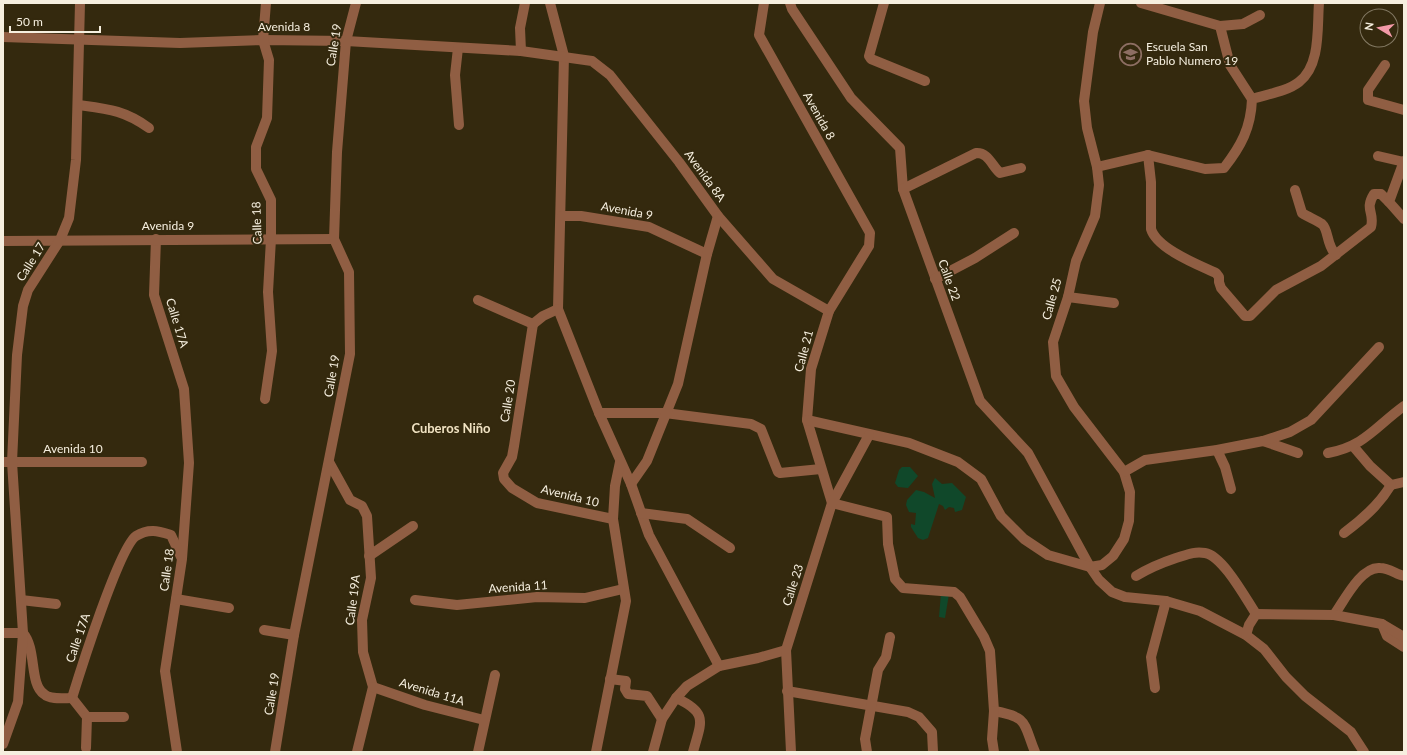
<svg xmlns="http://www.w3.org/2000/svg" width="1407" height="755" viewBox="0 0 1407 755" font-family="Lato,sans-serif">
	<style>
		.green { fill: #10482a }
		.lines { fill: none; stroke-linecap: round; stroke-linejoin: round }
		.minor { stroke: #905e43; stroke-width: 10 }
		.labels { text-anchor: middle; stroke-width: 4; stroke-linejoin: round; paint-order: stroke }
		.street-label { font-size: 12px; fill: #f6efdf; stroke: #34290e }
		.poi-label { font-size: 12px; fill: #f6efdf; stroke: #34290e; text-anchor: start }
		.neighbourhood-label { font-size: 13px; font-weight: bold; fill: #f1e3c3; stroke: #34290e }
	</style>
	<rect width="100%" height="100%" fill="#34290e"/>
	<g class="green">
		<polygon points="902,467 910,467 918,476 908,488 898,487 895,483 899,470"/>
		<polygon points="935,478 942,484 952,483 966,497 962,510 955,512 954,508 949,507 945,510 943,506 939,504 928,538 923,540 918,538 911,527 911,524 915,525 916,513 909,512 906,505 907,500 916,490 924,492 935,498 932,484"/>
		<polygon points="941,593 949,594 945,618 939,617"/>
	</g>
	<g class="lines">
		<g class="minor">
			<polyline points="550,3 564,56 558,309 599,413 631,484 649,535 719,666"/>
			<path d="M764 3 759 35 870 233 869 246 829 311 811 369 807 420 832 503 887 517 888 544 895 579 903 588 954 592 960 597 984 637 990 651 994 711C1029 717 1023 723 1035 752"/>
			<polyline points="790,3 792,9 851,98 900,148 903,189 980,401 1028,453 1090,567 1099,580 1112,592 1125,597 1166,601 1200,611 1246,635 1264,649 1286,677 1305,696 1351,732 1364,752"/>
			<polyline points="884,3 869,56 871,59 925,81"/>
			<polyline points="1141,3 1220,26 1230,65 1252,99"/>
			<polyline points="1220,26 1243,24 1260,15"/>
			<polyline points="3,37 180,43 263,40 346,41 521,51 592,61 610,75 679,162 718,216 773,279 829,311"/>
			<polyline points="458,48 455,75 459,125"/>
			<polyline points="521,51 520,28 525,3"/>
			<polyline points="1385,65 1368,90 1368,100 1404,110"/>
			<path d="M78 105C108 109 124 110 149 128"/>
			<path d="M1148 155 1151 182V229C1157 249 1199 265 1216 273L1219 277V282L1221 288 1245 316H1250L1276 290 1321 266 1371 227C1375 212 1364 210 1374 194H1381L1389 202"/>
			<polyline points="1378,156 1404,162"/>
			<polyline points="1404,161 1389,202 1404,219"/>
			<path d="M1097 167 1148 155 1205 169 1224 168C1241 146 1251 128 1252 99 1267 94 1286 92 1299 82 1321 65 1317 28 1319 3"/>
			<path d="M903 189 976 153C988 152 992 166 1000 173L1021 168"/>
			<path d="M1295 190 1302 213C1308 217 1316 220 1322 224 1329 230 1326 245 1336 255"/>
			<polyline points="562,216 581,216 649,227 707,254"/>
			<polyline points="156,239 154,295 184,389 189,463 182,559 165,671 177,752"/>
			<polyline points="3,241 334,239"/>
			<polyline points="935,279 975,258 1014,233"/>
			<polyline points="1068,297 1114,303"/>
			<polyline points="478,300 533,324"/>
			<polyline points="533,324 514,446 512,457 503,473 504,479 512,488 537,503 613,519"/>
			<polyline points="533,324 543,316 558,309"/>
			<polyline points="265,399 272,351 268,292 271,239 271,200 256,169 256,147 267,118 269,60 263,40 266,3"/>
			<polyline points="599,413 665,413 751,424 761,429 778,472 780,473 821,469"/>
			<polyline points="807,420 909,443 958,462 981,479 1001,516 1024,539 1048,555 1090,567 1102,565 1113,556 1124,539 1129,521 1130,492 1124,472 1074,407 1056,376 1053,342 1068,297 1076,261 1095,216 1099,185 1097,167 1087,128 1084,101 1093,32 1100,3"/>
			<polyline points="1263,441 1298,453"/>
			<polyline points="1353,446 1370,466 1391,485 1404,482"/>
			<polyline points="1217,450 1225,467 1231,489"/>
			<path d="M1328 453C1365 446 1375 427 1404 406"/>
			<polyline points="3,462 142,462"/>
			<polyline points="329,462 350,500 362,506 367,516 371,578 362,620 363,652 373,687 357,752"/>
			<polyline points="1124,472 1145,460 1217,450 1263,441 1290,432 1311,420 1379,347"/>
			<polyline points="631,484 647,461 678,384 707,254 718,216"/>
			<polyline points="641,513 687,519 730,548"/>
			<path d="M1344 533C1363 519 1379 505 1391 485"/>
			<polyline points="369,556 413,526"/>
			<path d="M1136 576C1149 568 1161 563 1176 558 1186 555 1194 551 1205 553 1223 556 1246 599 1256 614"/>
			<polyline points="176,599 229,608"/>
			<polyline points="21,600 56,604"/>
			<polyline points="415,600 457,605 537,597 585,598 623,589"/>
			<path d="M1334 615C1344 601 1361 566 1380 568 1389 568 1396 574 1404 576"/>
			<polyline points="1382,624 1387,636 1404,647"/>
			<polyline points="264,630 294,635"/>
			<polyline points="3,633 23,633"/>
			<path d="M23 633C37 649 29 684 44 694 50 700 64 698 72 698"/>
			<polyline points="1246,635 1249,625 1256,614 1334,615 1382,624 1404,637"/>
			<polyline points="610,679 626,681 625,689 628,694 647,696 662,719"/>
			<polyline points="373,687 425,705 484,720"/>
			<polyline points="1155,688 1151,657 1166,601"/>
			<polyline points="787,691 908,712 919,717 932,732 933,752"/>
			<path d="M72 698C80 672 119 548 136 536 149 528 158 531 171 535L181 557"/>
			<polyline points="72,698 87,717 86,748"/>
			<path d="M676 698C709 713 701 722 693 752"/>
			<polyline points="994,711 992,739 994,752"/>
			<polyline points="87,717 124,717"/>
			<polyline points="3,744 18,702 23,633 12,462 17,355 23,306 28,290 60,240 69,218 76,160 80,3"/>
			<polyline points="275,752 294,635 350,354 349,272 334,239 337,152 346,41 356,3"/>
			<polyline points="478,752 495,675"/>
			<polyline points="596,752 626,601 613,519 615,486 620,462"/>
			<polyline points="653,752 662,719 676,698 687,686 719,666 758,658 786,650"/>
			<polyline points="791,752 786,650 832,503 869,435"/>
			<polyline points="867,752 865,739 878,670 886,657 890,637"/>
		</g>
	</g>
	<defs>
		<symbol id="school-ring" viewBox="-11 -11 22 22"><circle r="9.5" fill="#34290e" stroke="#8d6e63" stroke-width="1.5"/><path d="M0-5L7-2L0 1L-7-2ZM-4 1L0 2.5L4 1V4Q0 6-4 4Z" fill="#8d6e63"/></symbol>
	</defs>
	<g fill-rule="evenodd">
		<use href="#school-ring" x="1118" y="42" width="25" height="25"/>
	</g>
	<g class="labels">
		<g class="street-label">
			<text x="284" y="31">Avenida 8</text>
			<text transform="translate(334 45) rotate(-81)" y="4">Calle 19</text>
			<text transform="translate(819 116) rotate(61)" y="4">Avenida 8</text>
			<text transform="translate(705 176) rotate(54)" y="4">Avenida 8A</text>
			<text transform="translate(627 211) rotate(11)" y="4">Avenida 9</text>
			<text transform="translate(257 223) rotate(-92)" y="4">Calle 18</text>
			<text x="168" y="230">Avenida 9</text>
			<text transform="translate(31 262) rotate(-58)" y="4">Calle 17</text>
			<text transform="translate(949 280) rotate(70)" y="4">Calle 22</text>
			<text transform="translate(1052 299) rotate(-74)" y="4">Calle 25</text>
			<text transform="translate(177 323) rotate(73)" y="4">Calle 17A</text>
			<text transform="translate(804 351) rotate(-75)" y="4">Calle 21</text>
			<text transform="translate(332 376) rotate(-80)" y="4">Calle 19</text>
			<text transform="translate(508 401) rotate(-81)" y="4">Calle 20</text>
			<text x="73" y="453">Avenida 10</text>
			<text transform="translate(570 496) rotate(14)" y="4">Avenida 10</text>
			<text transform="translate(167 570) rotate(-82)" y="4">Calle 18</text>
			<text transform="translate(793 585) rotate(-72)" y="4">Calle 23</text>
			<text transform="translate(518 587) rotate(-4)" y="4">Avenida 11</text>
			<text transform="translate(353 600) rotate(-83)" y="4">Calle 19A</text>
			<text transform="translate(78 638) rotate(-71)" y="4">Calle 17A</text>
			<text transform="translate(432 692) rotate(17)" y="4">Avenida 11A</text>
			<text transform="translate(272 694) rotate(-81)" y="4">Calle 19</text>
		</g>
		<g class="poi-label">
			<text x="1146" y="51">Escuela San<tspan x="1146" dy="14">Pablo Numero 19</tspan></text>
		</g>
		<g class="neighbourhood-label">
			<text x="451" y="433">Cuberos Niño</text>
		</g>
	</g>
	<rect width="1407" height="755" fill="none" stroke="#f6efdf" stroke-width="8"/>
	<g transform="translate(1379 28) rotate(280)"><circle r="19" fill="#34290e" stroke="#827862"/>
	<path d="M0-3L7 15L0 10L-7 15Z" fill="#f39aa8"/>
	<text y="-6" font-size="11" font-weight="bold" text-anchor="middle" fill="#f6efdf">N</text>
	</g>
	<path d="M10 26v6h90v-6" fill="none" stroke="#f6efdf" stroke-width="2"/>
	<text x="16" y="26" font-size="12" fill="#f6efdf" stroke="#34290e" stroke-width="3" paint-order="stroke">50 m</text>
</svg>
